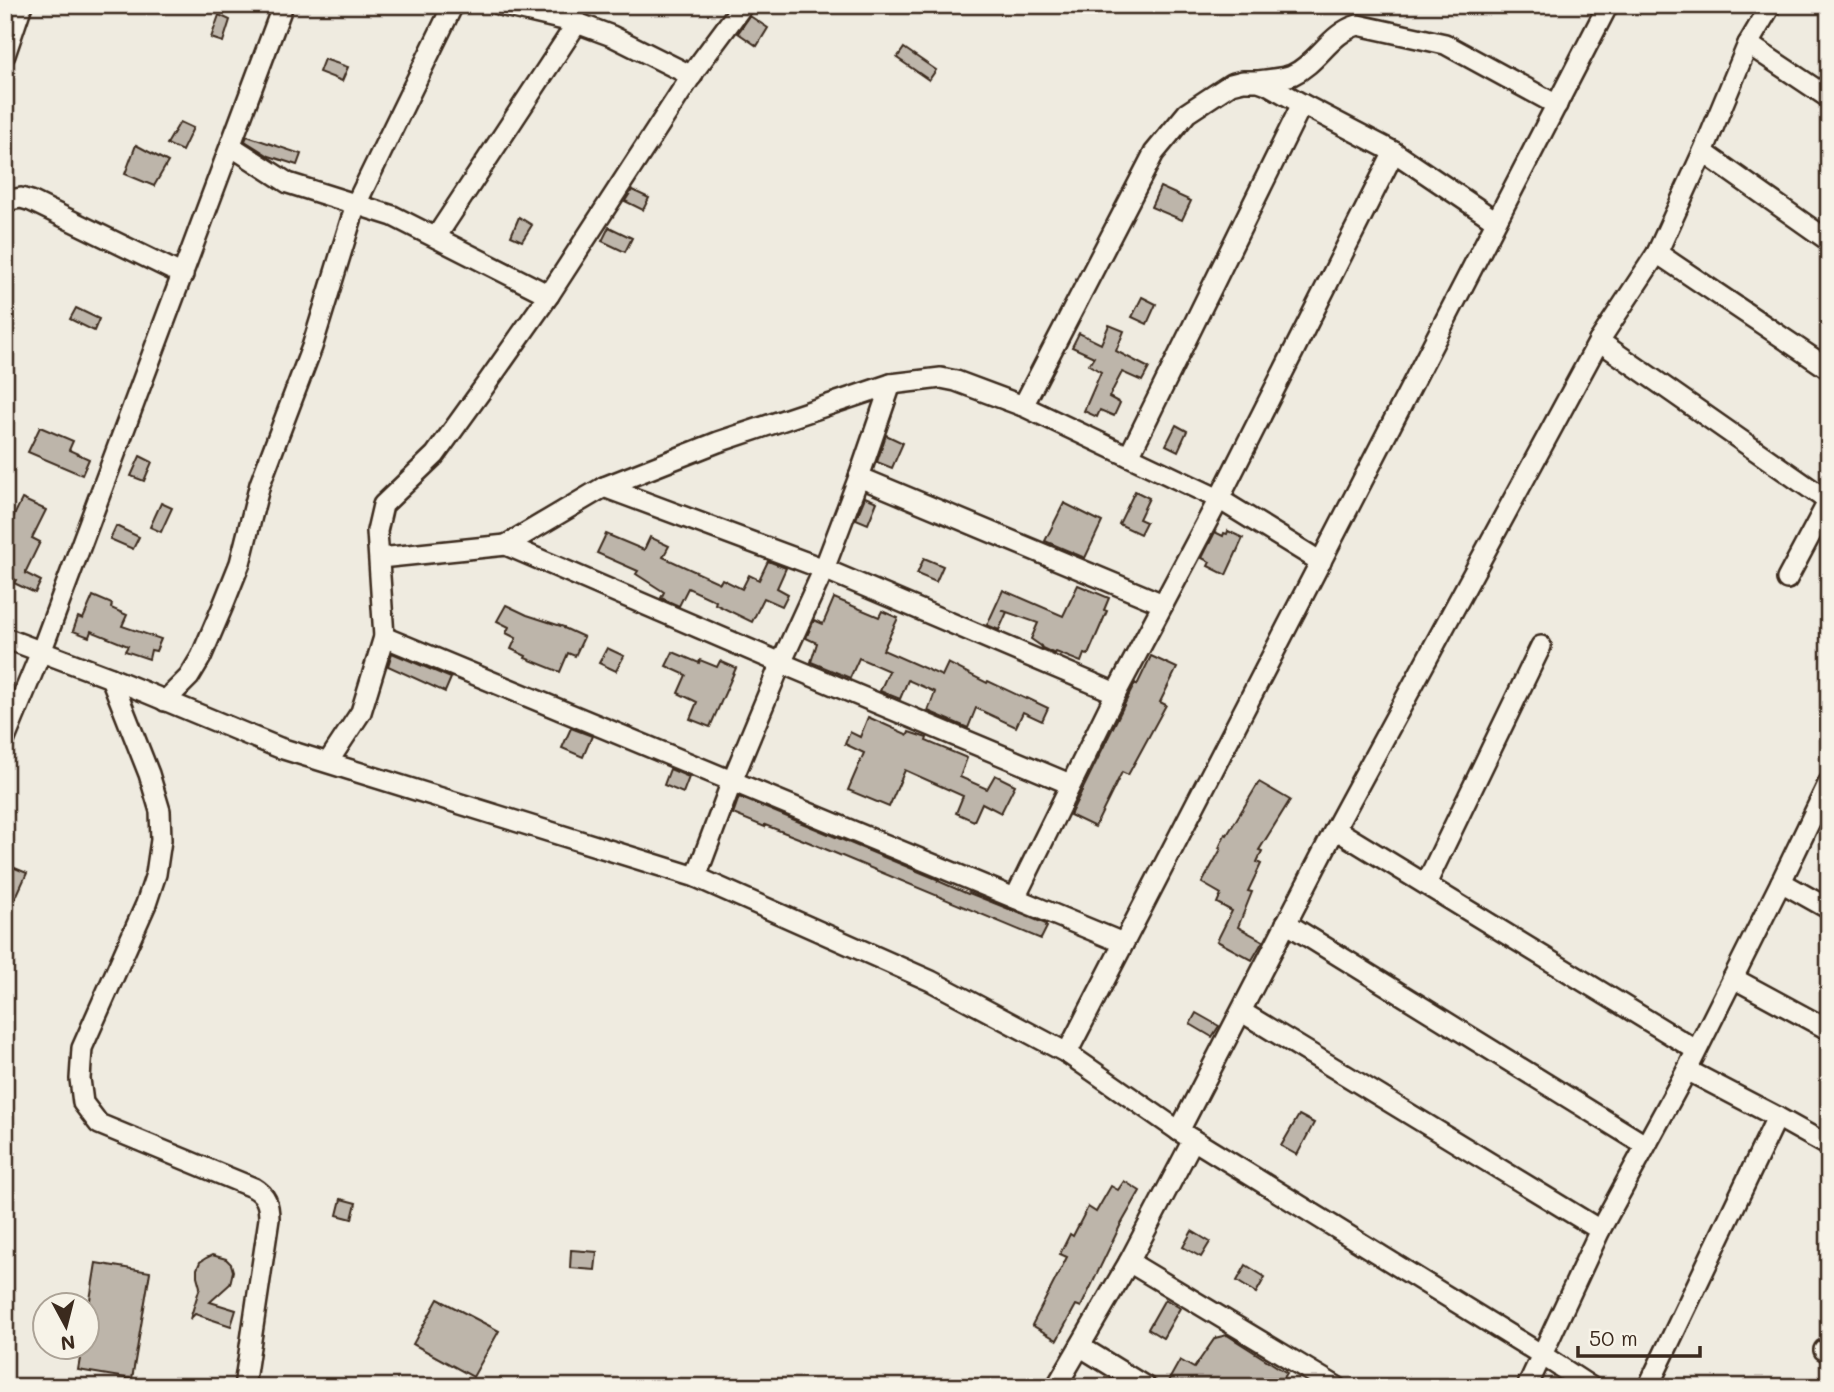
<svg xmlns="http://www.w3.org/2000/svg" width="1834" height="1392" viewBox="0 0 1834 1392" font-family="Mali,sans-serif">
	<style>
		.building { fill: #bdb5aa; stroke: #3b2a1e; stroke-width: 2 }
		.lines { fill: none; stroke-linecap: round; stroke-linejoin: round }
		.minor-casing { stroke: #3b2a1e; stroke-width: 24 }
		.minor { stroke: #f7f3e8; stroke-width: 19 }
	</style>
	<rect width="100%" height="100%" fill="#efebe0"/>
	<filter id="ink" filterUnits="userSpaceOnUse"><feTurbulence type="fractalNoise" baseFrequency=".0143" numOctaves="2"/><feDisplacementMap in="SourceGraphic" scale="14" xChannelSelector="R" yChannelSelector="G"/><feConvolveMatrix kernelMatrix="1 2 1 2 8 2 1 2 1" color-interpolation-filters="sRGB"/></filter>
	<g filter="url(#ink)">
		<g class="building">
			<polygon points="219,15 230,20 223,42 211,38"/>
			<polygon points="750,16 768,28 757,46 738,33"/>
			<polygon points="904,48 936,70 929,80 897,58"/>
			<polygon points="324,59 348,67 342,81 319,72"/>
			<polygon points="180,122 193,128 182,151 167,144"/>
			<polygon points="247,136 301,154 297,165 269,156 245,141"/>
			<polygon points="136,145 168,162 154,186 125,174"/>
			<polygon points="1160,187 1191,201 1182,220 1151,207"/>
			<polygon points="632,190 649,198 643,210 625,201"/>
			<polygon points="519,217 532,225 522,241 511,236"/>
			<polygon points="609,227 632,238 625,252 602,241"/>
			<polygon points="1142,297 1156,304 1147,324 1132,317"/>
			<polygon points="76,308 99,319 94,331 70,319"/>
			<polygon points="1109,325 1124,331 1116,351 1149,368 1142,381 1122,372 1109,397 1120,403 1114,416 1100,410 1097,417 1084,411 1101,372 1089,365 1094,357 1072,347 1079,333 1101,344"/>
			<polygon points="1176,425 1187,431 1178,451 1166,445"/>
			<polygon points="40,427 73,441 69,450 89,459 82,475 28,452"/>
			<polygon points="886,435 903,443 892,468 877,462"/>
			<polygon points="140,456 152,462 144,481 131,476"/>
			<polygon points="1135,491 1149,498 1139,519 1146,522 1140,534 1119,524"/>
			<polygon points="865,497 877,502 868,524 856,519"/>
			<polygon points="22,499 46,510 32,538 40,542 25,573 41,581 35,593 14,583 16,580 7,576 12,566 5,561 12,546 5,542 5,525 9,526"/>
			<polygon points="161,503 172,508 161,532 150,527"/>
			<polygon points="1064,503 1102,522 1085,558 1045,541"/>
			<polygon points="116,526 139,537 133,549 110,539"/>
			<polygon points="1228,531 1243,538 1226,575 1208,566 1210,562 1202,558 1215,532 1223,536 1224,533 1227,534"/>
			<polygon points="606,534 644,550 650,537 669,546 663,557 720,583 722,579 742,589 749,575 759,580 768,561 786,568 777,588 788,594 782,606 764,598 752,622 715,604 716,601 688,588 679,606 661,598 664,592 636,574 638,571 597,553"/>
			<polygon points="924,558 943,566 936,582 917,574"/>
			<polygon points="1078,585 1109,598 1104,610 1107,611 1088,655 1084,654 1081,662 1056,652 1055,654 1042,648 1041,646 1031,639 1038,623 1001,610 1007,612 999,630 987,625 1003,590 1063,616"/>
			<polygon points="93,596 112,604 111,608 127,615 122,626 161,639 156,651 151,650 149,659 125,651 128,646 91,631 89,637 73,631 78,617 83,619"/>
			<polygon points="834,598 879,617 882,611 898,618 883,650 942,676 948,663 987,683 988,681 1026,699 1027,698 1048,708 1042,721 1023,712 1016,727 976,708 968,728 928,711 935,692 908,680 900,699 880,691 889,671 859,658 850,678 811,662 817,643 806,638 814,620 823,624"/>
			<polygon points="506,605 527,615 564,627 564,628 584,637 575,656 568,653 560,672 525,658 526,656 511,649 516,638 506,633 509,627 497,621"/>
			<polygon points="607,648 624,656 616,671 599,663"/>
			<polygon points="673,652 699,663 700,660 717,667 720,661 736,668 710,727 690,719 697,702 678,693 686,675 666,666"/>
			<polygon points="392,653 451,678 445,692 388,666"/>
			<polygon points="1151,656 1177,668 1160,702 1166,705 1128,775 1122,772 1095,827 1070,815 1127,699 1135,683 1137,685"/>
			<polygon points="868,717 908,735 909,732 927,738 926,741 967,758 960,777 987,789 995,775 1015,785 1001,813 982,803 974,821 956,813 963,796 905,770 889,807 848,790 864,753 845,744 850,732 860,737"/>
			<polygon points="571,728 592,736 583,757 562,748"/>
			<polygon points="670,769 689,777 683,793 664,785"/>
			<polygon points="1259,782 1290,800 1259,850 1262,851 1257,862 1261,864 1248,891 1252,892 1238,927 1263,941 1252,960 1217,941 1232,911 1217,903 1221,894 1202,883 1221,849 1219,848 1225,834 1227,835"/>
			<polygon points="739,797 939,880 938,881 968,894 969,893 1046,924 1045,926 1047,927 1041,939 806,841 765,825 765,827 733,814"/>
			<polygon points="5,864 27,873 5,921"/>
			<polygon points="1196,1013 1219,1026 1212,1037 1190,1024"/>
			<polygon points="1299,1115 1314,1123 1297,1155 1281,1146"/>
			<polygon points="1124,1181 1140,1191 1120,1226 1081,1307 1076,1305 1057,1340 1032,1325 1067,1257 1060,1254 1070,1234 1073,1236 1088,1207 1096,1212 1111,1186 1118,1190"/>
			<polygon points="341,1199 356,1203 352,1219 337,1215"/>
			<polygon points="1192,1231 1210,1242 1201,1257 1183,1247"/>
			<polygon points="571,1250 597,1252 595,1270 570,1268"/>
			<polygon points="212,1255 226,1259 231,1264 233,1271 230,1284 210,1302 236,1310 231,1326 195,1314 190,1319 200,1287 197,1276 197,1269 200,1262 206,1258"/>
			<polygon points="96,1263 150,1272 132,1379 78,1370 82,1347 88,1347 88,1312"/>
			<polygon points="1246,1265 1265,1277 1256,1293 1237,1281"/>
			<polygon points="438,1299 499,1331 473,1377 413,1344"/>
			<polygon points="1165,1299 1180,1308 1163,1338 1148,1329"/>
			<polygon points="1227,1335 1287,1373 1278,1387 1165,1387 1180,1360 1194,1368 1215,1338"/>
		</g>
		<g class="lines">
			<defs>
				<g id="minor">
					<polyline points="500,5 577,23 612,36 692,76"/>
					<polyline points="1748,44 1829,98"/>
					<polyline points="5,55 22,5"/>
					<path d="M1259 81C1270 79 1282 79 1292 75 1318 63 1330 33 1358 25L1445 44 1557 105"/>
					<polyline points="231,146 288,183 393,216 549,295"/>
					<polyline points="1703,152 1829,241"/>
					<polyline points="5,201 21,198 31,201 183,275"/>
					<polyline points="436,237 577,23"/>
					<polyline points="1657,253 1829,369"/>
					<polyline points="1599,341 1828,501"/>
					<polyline points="1023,406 1154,153 1187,113 1231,84 1243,81 1259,81 1267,84 1302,104 1394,152 1496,221"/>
					<polyline points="1129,456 1302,104"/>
					<polyline points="859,477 1163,604"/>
					<polyline points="604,487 824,569 1116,693"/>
					<polyline points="506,545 604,487 718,442 891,384 941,378 956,381 1023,406 1219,499 1321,562"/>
					<polyline points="380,558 506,545 781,663 1070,784"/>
					<polyline points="1787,579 1829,500"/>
					<polyline points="384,637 1123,943"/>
					<polyline points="5,638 111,678 280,748 696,877 931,981 1067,1053 1179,1131 1542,1355 1591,1387"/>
					<path d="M111 678 149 774 160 811 161 840 156 874 146 904 82 1048 80 1079 83 1103 99 1124 254 1188C266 1195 269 1204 269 1219L244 1387"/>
					<polyline points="165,701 189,677 201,657 222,608 240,563 260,484 312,347 356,204 453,5"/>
					<polyline points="5,739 41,652 283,5"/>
					<polyline points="328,762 361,712 384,637 377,531 383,505 435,455 487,383 549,295 697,67 743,5"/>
					<polyline points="1335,829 1696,1050"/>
					<polyline points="696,877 732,781 781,663 824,569 859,477 891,384"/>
					<polyline points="1781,882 1829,909"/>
					<polyline points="1426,884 1541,646"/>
					<polyline points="1015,898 1116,693 1219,499 1394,152"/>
					<polyline points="1286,923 1645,1145"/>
					<polyline points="1733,978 1829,1030"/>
					<polyline points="1242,1012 1600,1230"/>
					<polyline points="1067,1053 1608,5"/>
					<polyline points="1687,1070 1777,1117 1829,1146"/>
					<polyline points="1179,1131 1335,829 1599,341 1657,253 1703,152 1748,44 1771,5"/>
					<polyline points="1129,1262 1337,1387"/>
					<polyline points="1081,1347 1146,1387"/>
					<polyline points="1824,1350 1829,1353"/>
					<polyline points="1056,1387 1129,1262 1193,1140"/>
					<polyline points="1527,1387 1600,1230 1687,1070 1781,882 1829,782"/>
					<polyline points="1648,1387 1777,1117"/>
				</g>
			</defs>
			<use href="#minor" class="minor-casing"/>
			<use href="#minor" class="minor"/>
		</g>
	</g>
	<rect width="1834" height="1392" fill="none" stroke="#f7f3e8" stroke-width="28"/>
	<rect x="14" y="14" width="1806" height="1364" fill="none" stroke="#3b2a1e" stroke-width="2.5" filter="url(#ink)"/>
	<g transform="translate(66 1326) rotate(173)"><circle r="33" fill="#f7f3e8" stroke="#aca397" stroke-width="2"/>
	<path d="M0-5L12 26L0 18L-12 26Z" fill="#3b2a1e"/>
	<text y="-10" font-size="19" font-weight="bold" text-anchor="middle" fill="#3b2a1e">N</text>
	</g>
	<path d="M1578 1346v10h122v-10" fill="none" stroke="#3b2a1e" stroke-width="3.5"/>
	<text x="1589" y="1346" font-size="21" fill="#3b2a1e" stroke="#f7f3e8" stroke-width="5" paint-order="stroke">50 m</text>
</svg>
